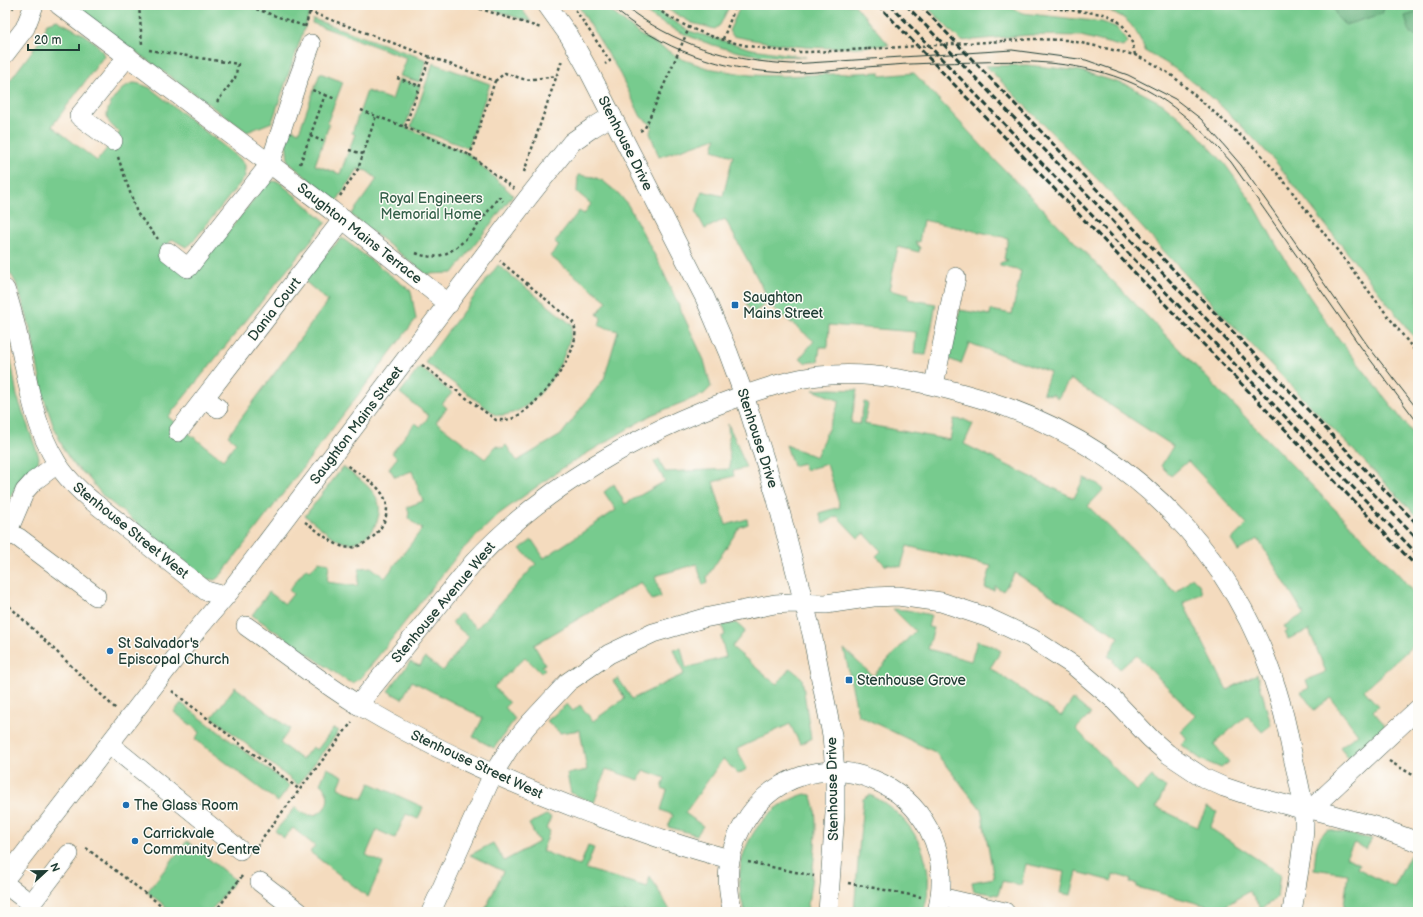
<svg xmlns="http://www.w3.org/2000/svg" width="1423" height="917" viewBox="0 0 1423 917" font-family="'Balsamiq Sans',sans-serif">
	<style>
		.green { fill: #77cb8e; stroke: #4b8461 }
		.forest { fill: #61af79; stroke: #407656 }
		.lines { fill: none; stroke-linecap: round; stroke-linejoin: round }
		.minor-casing { stroke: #3f5549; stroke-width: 20 }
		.path { stroke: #3f5549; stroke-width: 2.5; stroke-dasharray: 3 3; stroke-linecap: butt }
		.minor { stroke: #fff; stroke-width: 19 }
		.tram { stroke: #1f3d34; stroke-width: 1 }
		.rail { stroke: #1f3d34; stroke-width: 3; stroke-dasharray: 6 3; stroke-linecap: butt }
		.path-bridge { stroke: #3f5549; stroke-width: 2.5; stroke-dasharray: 3 3; stroke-linecap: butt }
		.poi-dot { fill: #1f6fb2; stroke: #fdfcf7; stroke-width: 1.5 }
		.labels { text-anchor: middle; stroke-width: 3; stroke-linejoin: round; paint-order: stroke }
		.street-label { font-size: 14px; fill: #1f3d34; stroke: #fdfcf7 }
		.park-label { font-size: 14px; fill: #35604a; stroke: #fdfcf7 }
		.poi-label { font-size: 14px; fill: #1f3d34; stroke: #fdfcf7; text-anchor: start }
	</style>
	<rect width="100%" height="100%" fill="#fdfcf7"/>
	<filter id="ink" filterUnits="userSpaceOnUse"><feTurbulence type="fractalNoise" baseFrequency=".025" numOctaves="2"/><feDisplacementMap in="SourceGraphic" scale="8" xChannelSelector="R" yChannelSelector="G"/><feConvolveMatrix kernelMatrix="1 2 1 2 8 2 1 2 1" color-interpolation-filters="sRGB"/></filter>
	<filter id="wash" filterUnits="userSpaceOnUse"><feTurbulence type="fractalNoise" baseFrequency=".012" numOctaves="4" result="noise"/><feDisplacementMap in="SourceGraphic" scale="16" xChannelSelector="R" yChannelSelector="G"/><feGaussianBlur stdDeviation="0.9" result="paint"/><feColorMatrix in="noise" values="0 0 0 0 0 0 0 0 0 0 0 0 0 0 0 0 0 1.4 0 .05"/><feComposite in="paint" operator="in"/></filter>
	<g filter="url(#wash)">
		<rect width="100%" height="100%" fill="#f4dbbe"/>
		<g class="green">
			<polygon points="71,5 308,5 310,12 272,122 247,132"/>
			<polygon points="477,5 519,5 531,22"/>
			<polygon points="578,5 603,5 642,36 682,59 707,68 750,75 783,76 880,72 880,76 914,73 996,161 1401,577 1418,599 1418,641 1364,690 1378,706 1373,711 1385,725 1349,758 1340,747 1358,734 1331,698 1314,710 1301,692 1309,688 1306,680 1326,672 1309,630 1288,639 1285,632 1288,631 1284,626 1304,614 1258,539 1238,551 1231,540 1247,524 1188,461 1171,476 1161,466 1173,446 1070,379 1058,398 1052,394 1051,395 1043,393 1050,372 969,343 961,364 949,359 960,310 990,315 991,310 1012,314 1021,271 1000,266 1000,263 1008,260 1004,259 1008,238 923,220 919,242 915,242 920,248 919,252 898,247 889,290 909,295 908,299 936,304 926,355 914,354 916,332 829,325 828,347 820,347 818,361 806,363 800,358 814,341 767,303 752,314 746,303 765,292 725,219 705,229 696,212 702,191 723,196 733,156 713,150 716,138 659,157 650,133 652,125 641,117 618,70"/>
			<path d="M635 5H648L689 31 752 49 806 57C788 56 768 57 750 54 709 47 668 30 635 5Z"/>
			<polygon points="660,5 730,5 720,25 715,29 692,23"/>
			<path d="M741 5H855L889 45C861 47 834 49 806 47 781 45 757 41 733 36L729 31Z"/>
			<polygon points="925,5 1006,5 1022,13 1102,22 1116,27 1128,42 1123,47 1081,36 1030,35 961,41"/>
			<path d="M1085 5H1418V342L1275 161C1236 120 1197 77 1146 52 1131 16 1121 13 1085 5Z"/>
			<polygon points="313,19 427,60 419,82 400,76 407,58 312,23"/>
			<path d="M57 20C72 29 99 39 104 56L52 126 97 161 120 132C114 128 107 123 107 115 107 104 123 84 134 83 139 83 145 86 150 88L239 158 245 165V177L191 244 186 247 172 239 162 253 192 276 266 184 273 181 279 182 326 222 168 417 223 460 236 442 228 436 328 301 301 278 342 238 411 291 416 319 221 575 215 580 207 579 104 497 87 476 74 465 65 452 53 425 43 395 32 336 26 313 16 283 5 264V87L42 38 47 23Z"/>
			<polygon points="433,63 490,84 468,148 411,127"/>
			<polygon points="1027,65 1081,71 1129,86 1163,104 1192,128 1224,163 1253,203 1278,248 1309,296 1336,335 1418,440 1418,517 1220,312 1103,185 986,66"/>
			<polygon points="320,73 343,82 327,123 329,125 315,165 340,174 355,134 352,133 367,91 392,100 399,79 420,86 405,127 470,155 513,195 453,273 426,274 351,215 377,179 367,171 358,169 336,202 288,162 286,137 292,129 299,132"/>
			<polygon points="578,175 594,177 603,181 619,194 628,205 660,265 704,360 711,387 704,394 651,415 564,467 499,514 460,552 361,678 353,683 347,681 252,615 269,592 285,604 293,594 289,590 306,568 310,571 319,561 329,564 327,582 357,586 360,568 371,567 385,578 422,529 408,518 409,512 407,507 423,501 412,471 395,477 389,468 397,458 392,453 415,423 421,427 429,416 400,393 420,367 452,393 442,404 447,408 436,422 485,459 496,446 503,448 506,445 517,461 561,435 582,407 604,379 618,331 599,326 601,318 597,314 607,301 550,256 559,246 555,242 579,211 584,214 591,204 577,192"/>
			<path d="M498 265 572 325C570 359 534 419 496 415L425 362Z"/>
			<polygon points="5,326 17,396 39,457 38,463 19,481 5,507"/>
			<polygon points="831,389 857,390 851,423 860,424 864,402 868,403 864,424 950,440 954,419 963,420 963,419 973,424 964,444 1074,498 1084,478 1098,484 1103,490 1088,506 1176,593 1192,577 1199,584 1202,593 1183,603 1227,690 1257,674 1271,725 1262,732 1247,715 1214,744 1229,762 1221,768 1202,760 1181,745 1187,739 1181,731 1196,716 1136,655 1120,669 1113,662 1114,660 1108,656 1119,637 1015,573 1003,591 995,586 994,590 985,588 991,566 907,546 901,567 886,564 886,566 876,556 881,551 864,533 858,538 837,516 823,524 819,513 840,507 827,464 805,470 803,463 793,466 786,445 816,457 840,401 813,390"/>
			<polygon points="728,424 738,446 746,468 733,471 734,476 713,482 726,525 747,519 748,524 740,527 737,531 707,577 708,583 703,585 697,564 655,576 661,597 652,600 641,582 534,645 545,664 542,666 545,669 541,673 525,657 494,687 509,703 505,707 515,719 494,748 473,737 483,718 412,681 402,699 388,691 410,662 420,666 425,658 443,671 469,637 452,623 460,613 477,628 536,564 520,549 532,540 544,558 616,510 604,492 614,484 625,504 665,481 654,462 659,459 665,472 730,469"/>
			<path d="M343 467C355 476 372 486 378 501 385 521 363 551 340 541 328 535 316 523 305 516Z"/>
			<polygon points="893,609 907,610 931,615 928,627 934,628 928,649 971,661 977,641 991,645 1001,651 990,668 1061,716 1073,699 1091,714 1076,729 1137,791 1152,776 1158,784 1166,787 1156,807 1197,827 1207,807 1217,812 1210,828 1280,874 1277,898 1261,909 1249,891 1216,912 1209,912 1208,906 1137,887 1137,884 1130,883 1131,879 1113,874 1112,881 1077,872 1071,895 1060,893 1064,872 1026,864 1021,885 1002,881 998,895 974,891 972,882 994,878 981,809 935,752 858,715 844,649 873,676 915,631"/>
			<polygon points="736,623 745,631 732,647 772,681 777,684 790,668 802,678 811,739 800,744 790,724 737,749 747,769 738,774 723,759 685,813 703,826 697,835 668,827 673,815 661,810 667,790 662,788 665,778 643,770 639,780 606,769 594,803 571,793 567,774 587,770 580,730 560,733 547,721 567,704 573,711 580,705 593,721 625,698 613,681 618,678 632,699 684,674 674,649 681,648 686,668 726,657 721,637 725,635 722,625"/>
			<polygon points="235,687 290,729 280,743 302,760 312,747 317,750 334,728 339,731 298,785 212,717"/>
			<polygon points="181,703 290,786 278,802 195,739 200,732 174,712"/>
			<path d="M327 768 343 776 338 788 363 799 370 783 423 807 418 819 406 814 395 838 377 830 366 855 383 863 368 897 310 852 315 846 293 828 284 838 275 831 296 807C315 830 341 799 320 784Z"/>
			<path d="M805 794 811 795C823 817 810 886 807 912H745C727 862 755 809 805 794Z"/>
			<path d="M870 795C914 815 940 865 923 912H854L863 799Z"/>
			<polygon points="546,815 551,817 546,829 550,831 542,851 580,866 588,846 594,848 586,869 647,887 650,876 671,912 484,912 503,871 470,855 493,843 504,861 539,842 529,824"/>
			<path d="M1329 830 1372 839 1366 849 1354 843 1346 857 1359 864 1357 868 1394 887 1410 855 1418 858V912H1343L1348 874 1314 869C1316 855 1314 836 1329 830Z"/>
			<polygon points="187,841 235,880 210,912 173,912 147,892"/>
		</g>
		<g class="forest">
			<polygon points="1328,5 1385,5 1382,14 1345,25 1337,17 1334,8"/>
			<polygon points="1418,12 1418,37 1410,32 1405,16"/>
		</g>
	</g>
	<g filter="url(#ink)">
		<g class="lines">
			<defs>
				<g id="minor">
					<polyline points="59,5 331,210 449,304"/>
					<polyline points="547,5 570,37 590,73 705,298 728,352 744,395 776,496 812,634 832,735 835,772 835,813 828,912"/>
					<polyline points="5,54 25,28 34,5"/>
					<polyline points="113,141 79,116 128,56"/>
					<polyline points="168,252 188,268 270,164 296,85 311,44"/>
					<path d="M5 289C26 346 24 410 57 463 66 478 79 490 92 501L206 591 224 596"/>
					<polyline points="934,385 956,277"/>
					<polyline points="205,398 218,408"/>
					<polyline points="178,432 343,219"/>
					<polyline points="8,532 19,538 96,596"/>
					<polyline points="5,538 25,491 34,481 57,464"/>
					<path d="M246 626C283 652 319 681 357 704 431 748 509 783 589 813 636 830 682 847 730 859"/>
					<path d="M358 705 473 563C542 488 640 432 736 398 763 389 790 379 819 376 875 370 928 383 982 399 1147 449 1260 579 1291 748 1296 773 1305 801 1304 827 1303 855 1296 884 1292 912"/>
					<polyline points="109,744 240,850"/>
					<polyline points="1311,809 1418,709"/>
					<polyline points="5,879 197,630 230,591 527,199 572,142 592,128 612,116"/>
					<polyline points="260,882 299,912"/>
					<polyline points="5,884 31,904 69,854"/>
					<polyline points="940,897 1005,912"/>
					<polyline points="431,912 493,774 510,747 528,725 568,682 609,654 653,633 704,618 775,604 791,603 826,604 873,597 898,596 941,602 986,617 1031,638 1073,665 1112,698 1151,739 1168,754 1204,778 1224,787 1245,794 1302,809 1311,809 1374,826 1418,842"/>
					<path d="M733 912C725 883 727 854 742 827 801 718 969 782 937 912"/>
				</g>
			</defs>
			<use href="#minor" class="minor-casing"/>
			<g class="path">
				<polyline points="7,5 14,8"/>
				<polyline points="139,5 142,44"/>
				<polyline points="245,5 304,26"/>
				<polyline points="308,5 310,12 495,81 470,155 514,189"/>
				<polyline points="468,5 541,28"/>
				<polyline points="572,5 610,61 605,64"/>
				<path d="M652 5C693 37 751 50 801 52 823 52 846 50 868 49"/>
				<path d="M1024 5 1104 14C1125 21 1131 35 1135 55"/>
				<polyline points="305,27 312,5"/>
				<polyline points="723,39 736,5"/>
				<polyline points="1004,41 1033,39 1067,40 1100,47 1135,55 1156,65 1174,77 1257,150 1283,180 1418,355"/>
				<polyline points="149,50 238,64 235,78 217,102"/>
				<polyline points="397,78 420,86"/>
				<polyline points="495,81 505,73 526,80 557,76"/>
				<polyline points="325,95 336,99"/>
				<polyline points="361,110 376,116"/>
				<polyline points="405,127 470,155"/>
				<polyline points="640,131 645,128 689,28"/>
				<polyline points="310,136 323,141"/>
				<polyline points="349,150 363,154"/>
				<polyline points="118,157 137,213 158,239"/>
				<polyline points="300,164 325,95 312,90"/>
				<polyline points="524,172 562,60"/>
				<polyline points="340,196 358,169 376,116 405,127 430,57"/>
				<path d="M416 253C454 270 479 221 499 197L503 201"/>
				<path d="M422 365 496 420C501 420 506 420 511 419 536 410 589 346 572 321L500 261"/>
				<path d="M305 522C316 529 328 541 341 546 364 555 395 522 385 499 379 484 359 474 346 465"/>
				<polyline points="5,602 116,709"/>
				<polyline points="172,691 300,790"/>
				<polyline points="1389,761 1418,778"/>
				<polyline points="257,847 263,837 352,722"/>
				<polyline points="86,848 170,912"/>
				<polyline points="748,862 814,876"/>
				<polyline points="848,883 921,897"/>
				<polyline points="215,912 242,876"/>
			</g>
			<use href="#minor" class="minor"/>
			<g class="tram">
				<path d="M610 5C659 50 725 72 792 73 821 73 850 68 879 66 912 63 946 63 980 62 1031 60 1084 62 1132 83 1172 100 1202 130 1231 162L1360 346 1418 423"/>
				<path d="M623 5C675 45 727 61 792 64L1012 50 1086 60 1128 75 1175 99 1201 119 1241 165 1368 346 1418 410"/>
			</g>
			<g class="rail">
				<polyline points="878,5 1418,568"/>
				<polyline points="890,5 1418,555"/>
				<polyline points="906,5 1418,540"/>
				<polyline points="920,5 1418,525"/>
			</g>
			<polyline class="path-bridge" points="868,49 1004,41"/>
		</g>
	</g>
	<g class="poi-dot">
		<rect x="731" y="301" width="8" height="8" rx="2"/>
		<circle cx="110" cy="651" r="4"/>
		<rect x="845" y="676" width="8" height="8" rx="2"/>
		<circle cx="126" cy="805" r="4"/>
		<circle cx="135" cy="841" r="4"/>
	</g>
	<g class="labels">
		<g class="street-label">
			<text transform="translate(626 143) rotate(63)" y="5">Stenhouse Drive</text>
			<text transform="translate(360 233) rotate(38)" y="5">Saughton Mains Terrace</text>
			<text transform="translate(274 309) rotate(-52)" y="5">Dania Court</text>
			<text transform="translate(356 425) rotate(-53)" y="5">Saughton Mains Street</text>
			<text transform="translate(758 438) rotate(72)" y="5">Stenhouse Drive</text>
			<text transform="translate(131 530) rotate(39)" y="5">Stenhouse Street West</text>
			<text transform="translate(443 602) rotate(-50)" y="5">Stenhouse Avenue West</text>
			<text transform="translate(477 764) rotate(25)" y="5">Stenhouse Street West</text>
			<text transform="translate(832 789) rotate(-91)" y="5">Stenhouse Drive</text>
		</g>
		<g class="park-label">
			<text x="431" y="203">Royal Engineers<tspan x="431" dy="16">Memorial Home</tspan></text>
		</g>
		<g class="poi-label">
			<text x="743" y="302">Saughton<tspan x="743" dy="16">Mains Street</tspan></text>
			<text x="118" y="648">St Salvador's<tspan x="118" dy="16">Episcopal Church</tspan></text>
			<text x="857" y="685">Stenhouse Grove</text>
			<text x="134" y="810">The Glass Room</text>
			<text x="143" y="838">Carrickvale<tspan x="143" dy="16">Community Centre</tspan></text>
		</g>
	</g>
	<rect width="1423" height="917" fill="none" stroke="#fdfcf7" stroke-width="20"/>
	<g transform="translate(46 871) rotate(68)" stroke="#fdfcf7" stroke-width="3" paint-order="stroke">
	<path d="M0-3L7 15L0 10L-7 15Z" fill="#1f3d34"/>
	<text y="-6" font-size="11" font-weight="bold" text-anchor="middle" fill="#1f3d34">N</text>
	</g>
	<path d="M28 44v6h51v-6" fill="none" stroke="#1f3d34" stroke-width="2"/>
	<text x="34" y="44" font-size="12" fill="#1f3d34" stroke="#fdfcf7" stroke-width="3" paint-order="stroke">20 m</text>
</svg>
